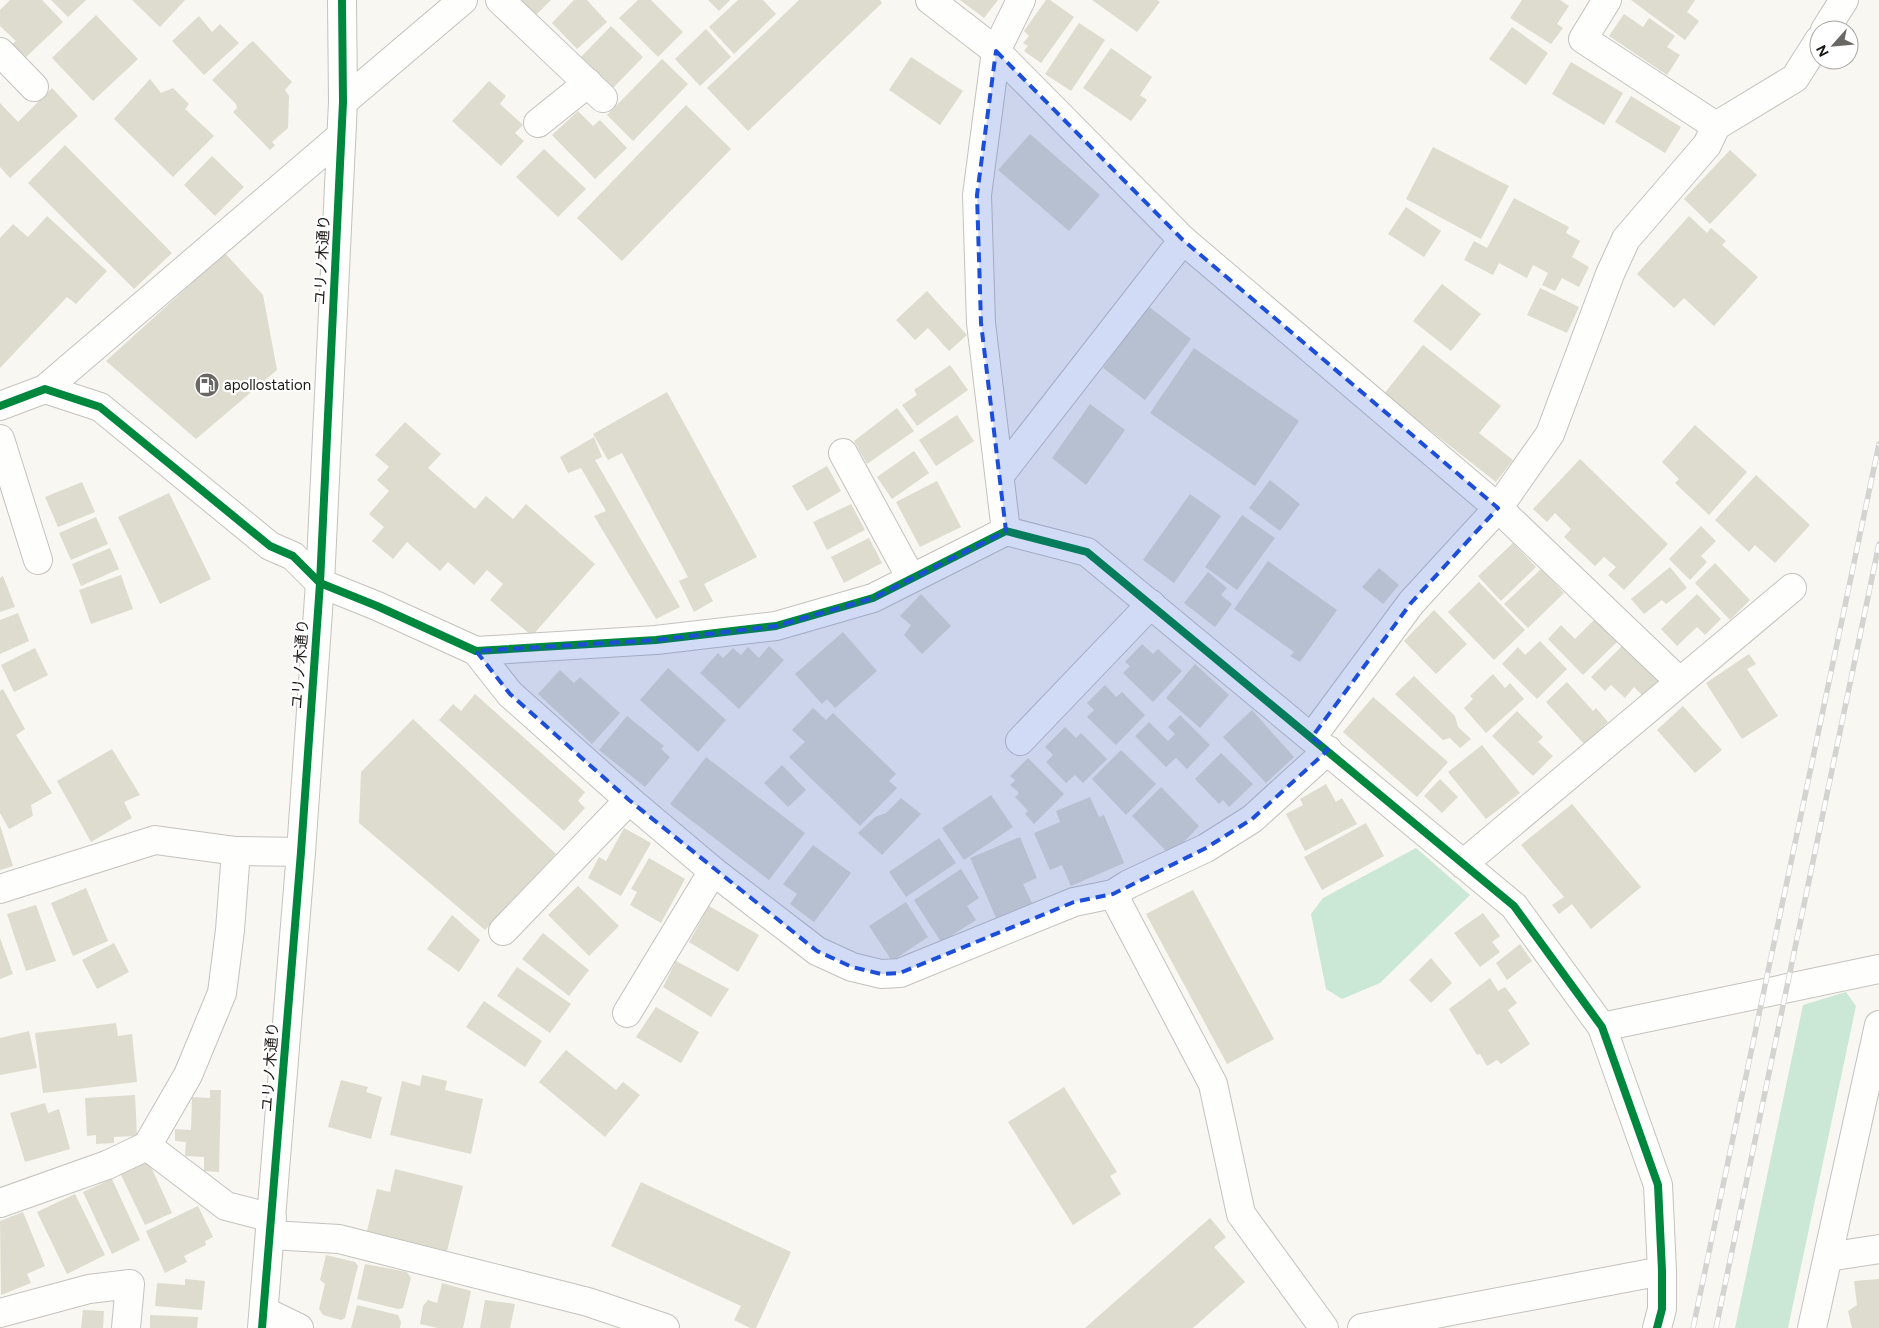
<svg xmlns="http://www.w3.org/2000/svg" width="1879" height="1328" viewBox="0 0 1879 1328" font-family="Figtree,'Noto Sans JP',sans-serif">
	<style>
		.green { fill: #cbe8d6 }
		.building { fill: #dedccf }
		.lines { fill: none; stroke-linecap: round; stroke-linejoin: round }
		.minor-casing { stroke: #c3c2be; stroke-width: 30 }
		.minor { stroke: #fefefd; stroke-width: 28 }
		.rail-casing { stroke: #d3d3d2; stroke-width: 5.5 }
		.rail { stroke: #fff; stroke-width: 4; stroke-dasharray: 11; stroke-linecap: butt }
		.cycleway-casing { stroke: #fff; stroke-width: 11 }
		.cycleway { stroke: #00873e; stroke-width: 8 }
		.marked { fill: #1d4ed8; fill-opacity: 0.2; stroke: #1d4ed8; stroke-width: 4; stroke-dasharray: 10 6; stroke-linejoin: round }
		.labels { text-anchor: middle; stroke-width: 4.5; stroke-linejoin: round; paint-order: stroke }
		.street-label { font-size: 15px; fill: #1a1916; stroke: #fff }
		.poi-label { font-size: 15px; fill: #1a1916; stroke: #fff; text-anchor: start }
	</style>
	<rect width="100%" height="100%" fill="#f8f7f1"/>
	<g class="green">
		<polygon points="1416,848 1470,895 1380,983 1342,999 1326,989 1311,914 1323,898"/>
		<polygon points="1846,992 1856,1006 1788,1328 1735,1328 1803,1005"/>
	</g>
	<g class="building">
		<polygon points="10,0 42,0 63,22 25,58 12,44 16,41 0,26 0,10"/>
		<polygon points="51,0 86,0 68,17"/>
		<polygon points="132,0 185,0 160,27"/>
		<polygon points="520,0 551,0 535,16"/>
		<polygon points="574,0 587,0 607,22 577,49 552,23"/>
		<polygon points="638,0 651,0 683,32 658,57 619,18"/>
		<polygon points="708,0 730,0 719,11"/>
		<polygon points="738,0 763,0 776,14 734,54 709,27"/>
		<polygon points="799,0 880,0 882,3 748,131 707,88"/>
		<polygon points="960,0 998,0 984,18"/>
		<polygon points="1046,0 1050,0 1074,17 1041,63 1024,51 1028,46 1023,43 1029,36 1024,31"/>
		<polygon points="1092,0 1157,0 1160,2 1137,32"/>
		<polygon points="1522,0 1560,0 1569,6 1557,24 1563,28 1551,44 1510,18"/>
		<polygon points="1631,0 1695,0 1687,12 1699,21 1685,40"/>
		<polygon points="1624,14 1643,27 1649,18 1675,36 1667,47 1680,55 1667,75 1609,36"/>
		<polygon points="96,15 138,59 93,101 52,58"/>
		<polygon points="199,16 212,32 220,24 239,43 204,75 172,41"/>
		<polygon points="1079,23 1105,40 1071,91 1045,74"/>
		<polygon points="611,26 643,57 613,88 581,57"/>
		<polygon points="1512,27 1548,53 1526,85 1489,59"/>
		<polygon points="706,29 731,57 700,86 675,59"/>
		<polygon points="253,41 292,82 285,90 289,96 288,128 272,142 275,145 270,150 233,112 237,108 236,104 212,80 249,44"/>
		<polygon points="1111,48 1152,77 1140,95 1147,100 1131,121 1083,88"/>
		<polygon points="911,57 963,91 940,125 889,90"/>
		<polygon points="662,59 688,84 633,141 607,115"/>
		<polygon points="1571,62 1623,93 1604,125 1552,94"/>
		<polygon points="150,79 161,93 173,88 189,104 185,109 214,136 173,177 114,119"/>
		<polygon points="489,81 506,96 500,104 523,125 515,133 524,141 501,166 452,121"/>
		<polygon points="52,88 78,116 10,178 0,167 0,103 18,122"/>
		<polygon points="1631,96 1681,127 1665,153 1615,122"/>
		<polygon points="686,105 731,149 622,261 577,218"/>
		<polygon points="578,111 593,126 600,120 627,148 595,179 552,135"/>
		<polygon points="1030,134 1100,195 1069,231 998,170"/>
		<polygon points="65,145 172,253 134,289 28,183"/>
		<polygon points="1433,147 1509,186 1481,239 1406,199"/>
		<polygon points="544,149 586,189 558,217 516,177"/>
		<polygon points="1730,150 1757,175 1710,224 1684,199"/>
		<polygon points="212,156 244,187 215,216 184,185"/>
		<polygon points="1514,198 1569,227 1566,233 1580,241 1572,257 1589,267 1579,287 1562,278 1555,291 1542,285 1548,273 1533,265 1527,278 1499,263 1493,275 1464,260 1474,241 1487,248"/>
		<polygon points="1406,207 1441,231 1424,257 1388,234"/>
		<polygon points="47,216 107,271 76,304 67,297 0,368 0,238 13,224 28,237"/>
		<polygon points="1689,216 1707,233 1711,228 1726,241 1722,245 1758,277 1714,326 1684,298 1674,308 1637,274"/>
		<polygon points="225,253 263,295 277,370 196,439 106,361"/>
		<polygon points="1442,284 1481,314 1451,351 1413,321"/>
		<polygon points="1540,288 1579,307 1567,333 1527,315"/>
		<polygon points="927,291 967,335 949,351 928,328 915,340 896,320"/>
		<polygon points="1148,306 1191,339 1145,400 1103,368"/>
		<polygon points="1423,345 1501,406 1479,433 1513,460 1496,482 1384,394"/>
		<polygon points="1194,348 1299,421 1255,486 1150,413"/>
		<polygon points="950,365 968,390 917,426 902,405 917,395 914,390"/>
		<polygon points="667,392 757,557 704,584 713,601 694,612 679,581 688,577 622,453 608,460 593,434"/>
		<polygon points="1090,404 1125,430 1086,485 1052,458"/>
		<polygon points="897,408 914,431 867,464 854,441"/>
		<polygon points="957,415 974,441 936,466 919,440"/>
		<polygon points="405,422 441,454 428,468 475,509 486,496 513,519 526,504 595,564 532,636 490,600 503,584 487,570 474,585 448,562 440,571 407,542 393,559 372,541 384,527 369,514 389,491 377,480 389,467 375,455"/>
		<polygon points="1695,425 1747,472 1709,515 1675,483 1679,479 1662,462"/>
		<polygon points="594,437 602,457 595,460 680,607 656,619 594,516 606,511 581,468 568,473 560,457"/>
		<polygon points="914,451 929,473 892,499 877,477"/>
		<polygon points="1580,459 1668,544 1624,590 1608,575 1616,567 1604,557 1595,566 1564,537 1571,529 1555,513 1547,522 1533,509"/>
		<polygon points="827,466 841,491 807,511 792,486"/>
		<polygon points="1756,475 1810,525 1775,563 1755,545 1749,552 1715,520"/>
		<polygon points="1270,480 1300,504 1280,531 1249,508"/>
		<polygon points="937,481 961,527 920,547 896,502"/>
		<polygon points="82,482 95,512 58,527 45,497"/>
		<polygon points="169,493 211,579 160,604 118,517"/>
		<polygon points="1190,494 1221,516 1174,583 1143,560"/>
		<polygon points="851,504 865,530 827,550 813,522"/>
		<polygon points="1242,515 1275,538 1237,590 1205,567"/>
		<polygon points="96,517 108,544 71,560 59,533"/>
		<polygon points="1701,526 1716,541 1701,556 1707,562 1690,580 1669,559"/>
		<polygon points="869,538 882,563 844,583 831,557"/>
		<polygon points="1513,543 1536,567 1501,601 1478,576"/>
		<polygon points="110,548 119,569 81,586 72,564"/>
		<polygon points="1268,561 1337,610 1300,662 1290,656 1294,652 1234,609"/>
		<polygon points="1715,563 1750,600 1730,620 1695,583"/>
		<polygon points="1670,567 1687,588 1666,604 1662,600 1644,614 1631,599"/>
		<polygon points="1379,568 1399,585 1383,604 1362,587"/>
		<polygon points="1541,569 1564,593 1528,628 1504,604"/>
		<polygon points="1208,572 1227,588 1221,595 1232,604 1215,627 1184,603"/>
		<polygon points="121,575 133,609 91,624 79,590"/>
		<polygon points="3,576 15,607 0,612 0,578"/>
		<polygon points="1479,582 1525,630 1494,660 1448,612"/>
		<polygon points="921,594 951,626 922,654 904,635 911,625 900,616"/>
		<polygon points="1697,594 1721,619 1705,635 1697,627 1677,646 1661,629"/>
		<polygon points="1434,610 1467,644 1436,674 1404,641"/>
		<polygon points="18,613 29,641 0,654 0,620"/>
		<polygon points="1595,619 1617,642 1583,675 1548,639 1561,625 1575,639"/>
		<polygon points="843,632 877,671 835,708 827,699 822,704 795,674"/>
		<polygon points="1540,641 1567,669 1537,699 1502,664 1518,647 1525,655"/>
		<polygon points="1142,644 1153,654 1158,649 1182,671 1153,702 1123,673 1130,666 1125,662"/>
		<polygon points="1624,644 1660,679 1643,696 1634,687 1625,698 1611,685 1605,691 1591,677"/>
		<polygon points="769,646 784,660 739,709 700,673 718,653 723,658 733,648 741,655 748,647 759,658"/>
		<polygon points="35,648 48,675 14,692 1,665"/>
		<polygon points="1749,654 1756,664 1747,669 1778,716 1742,739 1706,683"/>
		<polygon points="1195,664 1229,695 1200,728 1166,698"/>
		<polygon points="668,668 726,720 698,752 640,700"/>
		<polygon points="560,670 574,683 580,677 620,713 592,744 538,694"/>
		<polygon points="1493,674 1505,688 1510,683 1524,699 1486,733 1464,708 1473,699 1470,696"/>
		<polygon points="1414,676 1455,716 1458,727 1471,739 1460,748 1450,738 1443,740 1395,694"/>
		<polygon points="1567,682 1593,711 1596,708 1608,722 1584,744 1546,702"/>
		<polygon points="1105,685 1116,697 1122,692 1145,715 1116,745 1087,717 1094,710 1087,703"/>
		<polygon points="3,689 25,729 16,735 52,793 31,805 33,816 9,829 0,813 0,691"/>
		<polygon points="475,694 585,792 578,801 585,808 564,831 439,720 453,704 461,711"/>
		<polygon points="1373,697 1448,762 1417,797 1343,732"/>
		<polygon points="1683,706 1722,750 1695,773 1657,730"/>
		<polygon points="813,708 826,720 833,713 896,774 889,781 897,788 860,826 789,757 805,742 792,730"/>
		<polygon points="1252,710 1294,757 1266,783 1223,737"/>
		<polygon points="1517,711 1543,737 1538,742 1553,756 1533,776 1492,736"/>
		<polygon points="1180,715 1210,745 1187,769 1176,758 1166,767 1135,736 1149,722 1168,741 1175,734 1168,727"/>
		<polygon points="627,716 664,746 661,749 670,757 645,787 599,750"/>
		<polygon points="413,719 556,854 485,930 359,823 361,772"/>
		<polygon points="1065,727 1076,738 1081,733 1107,759 1083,783 1075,775 1066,783 1046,762 1053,755 1045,747"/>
		<polygon points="1482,745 1520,793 1486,819 1448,772"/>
		<polygon points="112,749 140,795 124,802 132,818 91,842 57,781"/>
		<polygon points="1121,750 1156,784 1126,815 1092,779"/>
		<polygon points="1221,753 1253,784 1229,807 1223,800 1219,804 1195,779"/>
		<polygon points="706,757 805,833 769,880 670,804"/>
		<polygon points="1028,758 1064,794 1034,824 1025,814 1028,811 1015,797 1019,793 1010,785 1015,780 1010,776"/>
		<polygon points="782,765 806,790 788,807 764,783"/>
		<polygon points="1440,779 1458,797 1442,813 1424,796"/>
		<polygon points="1326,784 1336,802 1342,798 1357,824 1305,851 1286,814 1303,805 1300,799"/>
		<polygon points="1161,787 1199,826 1171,856 1132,816"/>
		<polygon points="991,795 1013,827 964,860 942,828"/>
		<polygon points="1090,797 1099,817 1104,815 1124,863 1071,886 1062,865 1050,870 1034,833 1060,822 1056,811"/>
		<polygon points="901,798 921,814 882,855 858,833 875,817 886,813"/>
		<polygon points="1572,804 1641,887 1591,929 1572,904 1559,914 1552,905 1564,897 1521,845"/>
		<polygon points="1366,823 1384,856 1322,890 1304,857"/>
		<polygon points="0,825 13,866 0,870"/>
		<polygon points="624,828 651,843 621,896 588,878 599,857 606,861"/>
		<polygon points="1020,837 1037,878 1023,884 1032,903 996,918 970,858"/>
		<polygon points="939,838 956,863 906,897 889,872"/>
		<polygon points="813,845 851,873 814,922 790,904 797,894 783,884"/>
		<polygon points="649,858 685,879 661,923 630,905 637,892 631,889"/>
		<polygon points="961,869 979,898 967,906 976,920 941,942 914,900"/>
		<polygon points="578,886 619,926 589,956 548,915"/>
		<polygon points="86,888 108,941 73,956 51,903"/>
		<polygon points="1193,890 1274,1039 1227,1064 1146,914"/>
		<polygon points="906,902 928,937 892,961 869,926"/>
		<polygon points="36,905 56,961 26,971 7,914"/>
		<polygon points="709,906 759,935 738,972 689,942"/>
		<polygon points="1483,913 1500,936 1492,942 1500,952 1480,967 1454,933"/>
		<polygon points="452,915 480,940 459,972 427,949"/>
		<polygon points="543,933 589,970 569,996 522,959"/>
		<polygon points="0,938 13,974 0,979"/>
		<polygon points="114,943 129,972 97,989 82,960"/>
		<polygon points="1520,944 1532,961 1507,980 1496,963"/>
		<polygon points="1431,958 1452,983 1431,1003 1409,980"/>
		<polygon points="676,961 729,989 711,1017 663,987"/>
		<polygon points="517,967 571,1004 550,1033 497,996"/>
		<polygon points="1490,978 1498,991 1505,987 1517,1003 1508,1010 1530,1044 1501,1064 1497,1060 1487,1066 1480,1054 1477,1055 1449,1009"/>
		<polygon points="484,1001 542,1041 525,1067 466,1027"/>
		<polygon points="656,1007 699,1032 681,1063 636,1037"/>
		<polygon points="116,1023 118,1036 132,1034 137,1082 43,1093 35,1033"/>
		<polygon points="29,1031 37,1068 0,1075 0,1038"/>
		<polygon points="566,1050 616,1090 623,1082 640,1095 605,1137 539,1082"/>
		<polygon points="422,1075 447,1081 445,1090 483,1099 471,1154 390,1135 402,1081 420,1086"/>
		<polygon points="341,1080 368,1087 366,1092 382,1097 371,1139 328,1127"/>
		<polygon points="1064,1087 1117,1172 1110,1176 1121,1194 1073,1225 1008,1122"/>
		<polygon points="210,1090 221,1090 219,1172 204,1171 204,1157 185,1156 186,1142 175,1141 175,1129 191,1130 192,1097 210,1098"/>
		<polygon points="135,1095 137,1136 114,1137 114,1143 96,1144 96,1135 87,1136 85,1098"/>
		<polygon points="45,1103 48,1113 59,1109 70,1149 25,1162 10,1113"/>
		<polygon points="148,1160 172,1213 145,1225 120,1173"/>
		<polygon points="395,1169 463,1186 447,1251 367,1231 377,1189 390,1192"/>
		<polygon points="112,1179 140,1240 112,1254 83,1192"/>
		<polygon points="641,1182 791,1252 756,1328 750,1328 734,1320 741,1306 611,1246"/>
		<polygon points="75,1194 105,1255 67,1274 37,1212"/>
		<polygon points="198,1206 213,1237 205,1241 206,1245 184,1256 187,1262 165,1273 146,1231"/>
		<polygon points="23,1212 45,1266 27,1274 31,1283 1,1295 0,1221"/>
		<polygon points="1210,1218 1226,1237 1214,1247 1245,1282 1193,1328 1085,1328"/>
		<polygon points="326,1255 355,1262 358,1266 345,1318 341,1320 323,1315 319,1309 325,1284 320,1280"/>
		<polygon points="365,1264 407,1272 411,1278 403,1308 398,1309 357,1299"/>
		<polygon points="185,1279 205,1281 202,1310 155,1306 157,1283 185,1285"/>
		<polygon points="1879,1279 1879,1328 1852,1328 1848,1311 1857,1305 1854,1281"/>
		<polygon points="442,1283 471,1291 463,1328 438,1328 420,1324 423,1306 428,1300 437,1303"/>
		<polygon points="485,1300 515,1304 510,1328 480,1328"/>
		<polygon points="357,1305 398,1315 401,1322 400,1328 351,1328"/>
		<polygon points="83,1310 104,1311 103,1328 81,1328"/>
		<polygon points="150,1315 198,1317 197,1328 150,1328"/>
	</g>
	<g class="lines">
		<defs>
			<g id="minor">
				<polyline points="500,0 603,98"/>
				<polyline points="930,0 996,51 1183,240 1498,508 1679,681"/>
				<polyline points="1607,0 1583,39 1716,126"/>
				<polyline points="1825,30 1844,0"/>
				<polyline points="0,52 34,87"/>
				<polyline points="343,102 463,0"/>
				<polyline points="538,123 588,83"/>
				<polyline points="45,389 341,136"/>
				<polyline points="0,406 45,389 100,407 270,546 293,556 320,583 377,606 476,651 656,640 776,626 873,598 1006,531 1087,552 1514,906 1602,1027 1658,1185 1662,1271 1662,1309 1657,1328"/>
				<polyline points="0,439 38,560"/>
				<polyline points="843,453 911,578"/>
				<polyline points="1000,475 1183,240"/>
				<polyline points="1006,531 981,323 977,195 996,51 1021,0"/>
				<polyline points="476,651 510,694 629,800 713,871 817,951 852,967 881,974 900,973 1074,902 1113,894 1129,884 1206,848 1252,819 1328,750"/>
				<polyline points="1312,737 1411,603 1498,508 1550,434 1610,274 1626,239 1707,145 1716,126 1795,78 1819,40"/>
				<polyline points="1020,741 1151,604"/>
				<polyline points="1463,864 1792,588"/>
				<polyline points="0,889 155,840 236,851 301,852"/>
				<polyline points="1113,894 1213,1084 1241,1214 1324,1328"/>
				<polyline points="503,931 629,800"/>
				<polyline points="627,1013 713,871"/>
				<polyline points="1602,1027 1879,969"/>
				<polyline points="147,1146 226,1206 272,1218"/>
				<polyline points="0,1203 107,1165 147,1146 188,1075 222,993 230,930 236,851"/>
				<polyline points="271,1235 339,1239 588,1302 665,1328"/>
				<polyline points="1828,1257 1879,1249"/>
				<polyline points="264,1311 299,1328"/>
				<polyline points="0,1313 89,1289 130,1284 126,1328"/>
				<polyline points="262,1328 301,852 320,583 343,102 342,0"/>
				<polyline points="1362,1328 1662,1271"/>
				<polyline points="1812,1328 1879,1025"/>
			</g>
		</defs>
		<use href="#minor" class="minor-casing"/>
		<use href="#minor" class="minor"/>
		<defs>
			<g id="rail">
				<polyline points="1693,1328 1879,444"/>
				<polyline points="1716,1328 1879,544"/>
			</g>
		</defs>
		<use href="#rail" class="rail-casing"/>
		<use href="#rail" class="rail"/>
		<defs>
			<g id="cycleway">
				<polyline points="0,406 45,389 100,407 270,546 293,556 320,583 377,606 476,651 656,640 776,626 873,598 1006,531 1087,552 1514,906 1602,1027 1658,1185 1662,1271 1662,1309 1657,1328"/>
				<polyline points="262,1328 301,852 320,583 343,102 342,0"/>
			</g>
		</defs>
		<use href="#cycleway" class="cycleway-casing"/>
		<use href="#cycleway" class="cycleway"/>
	</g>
	<path class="marked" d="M996 51 1183 240 1498 508 1411 603 1312 737 1328 750 1252 819 1206 848 1113 894 1074 902 900 973 881 974 852 967 817 951 629 800 510 694 476 651 656 640 776 626 873 598 1006 531 981 323 977 195Z"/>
	<defs>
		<symbol id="fuel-disc" viewBox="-11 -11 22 22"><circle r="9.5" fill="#686763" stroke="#fff"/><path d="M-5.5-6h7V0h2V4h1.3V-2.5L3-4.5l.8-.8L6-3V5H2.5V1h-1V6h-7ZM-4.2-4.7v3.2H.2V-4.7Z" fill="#fff"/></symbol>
	</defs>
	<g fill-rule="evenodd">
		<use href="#fuel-disc" x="193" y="371" width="28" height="28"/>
	</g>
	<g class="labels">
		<g class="street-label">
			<text transform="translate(322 260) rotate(-87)" y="5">ユリノ木通り</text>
			<text transform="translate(300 664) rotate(-86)" y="5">ユリノ木通り</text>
			<text transform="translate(270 1067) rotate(-86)" y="5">ユリノ木通り</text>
		</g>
		<g class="poi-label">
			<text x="224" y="390">apollostation</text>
		</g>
	</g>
	<g transform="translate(1834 45) rotate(243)"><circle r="24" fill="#ffffff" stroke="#a3a3a2"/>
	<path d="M0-4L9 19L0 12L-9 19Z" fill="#686763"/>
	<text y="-8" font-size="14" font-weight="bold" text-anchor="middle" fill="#1a1916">N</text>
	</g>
</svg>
